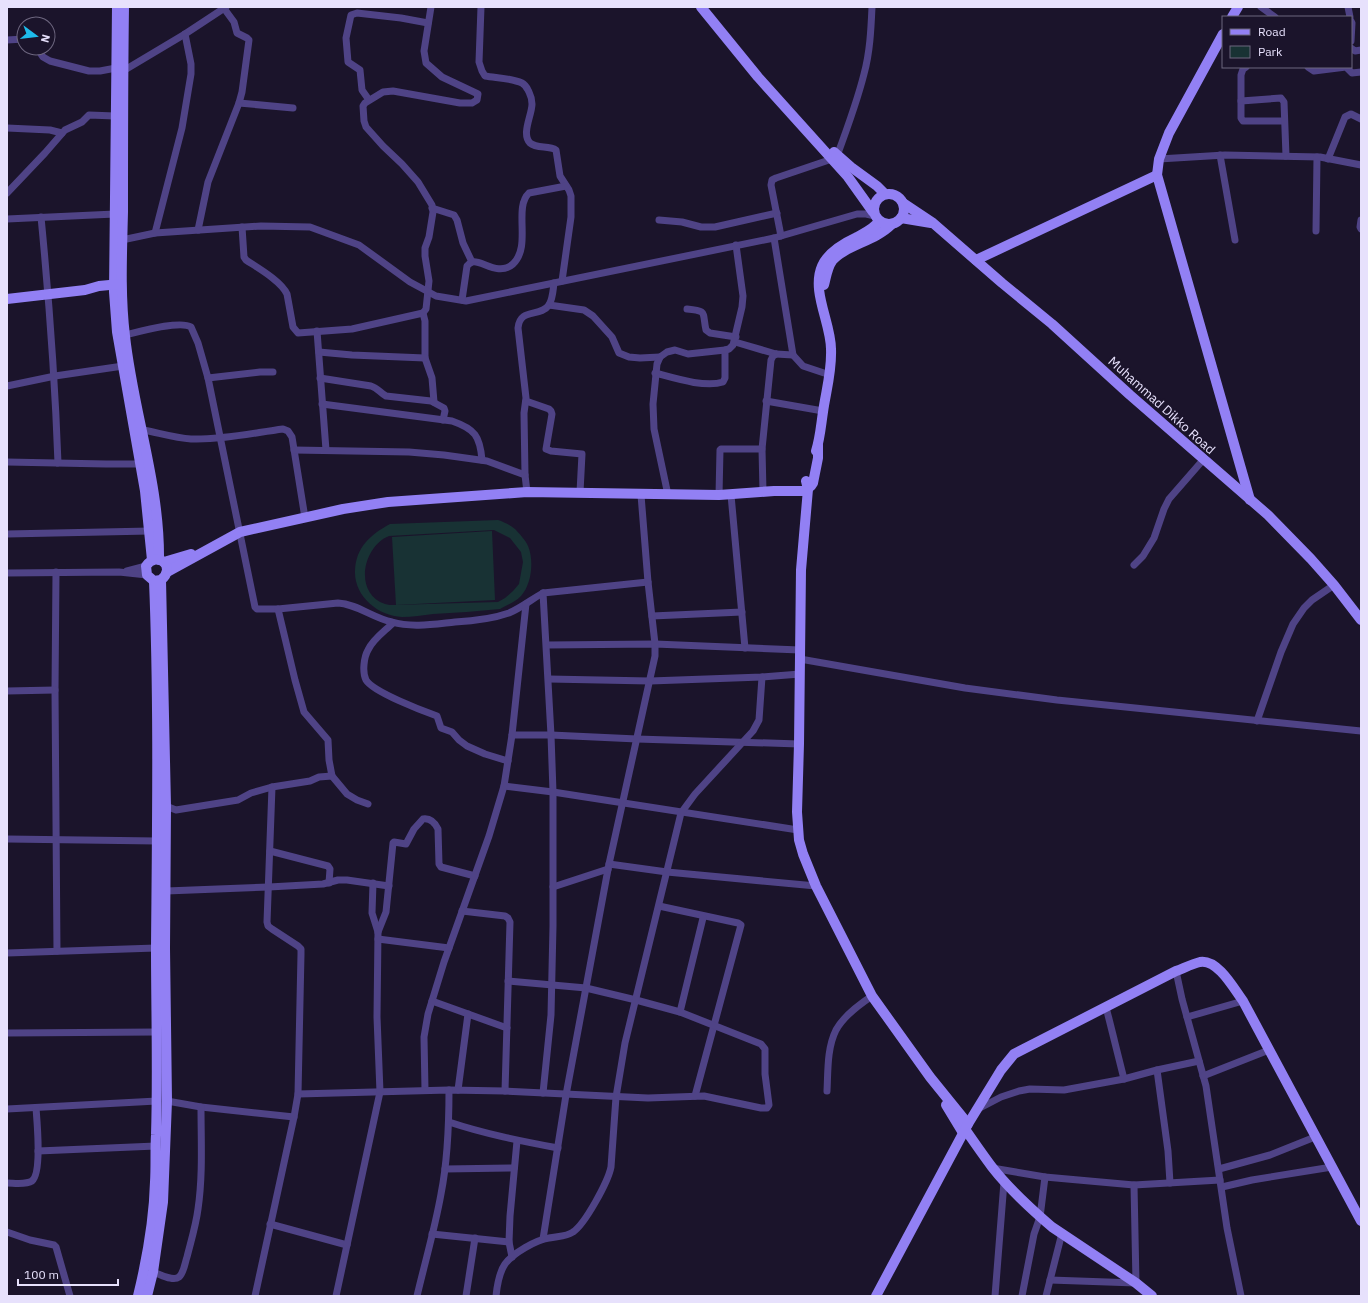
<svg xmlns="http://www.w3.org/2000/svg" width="1368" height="1303" viewBox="0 0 1368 1303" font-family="'IBM Plex Sans',sans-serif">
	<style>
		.green { fill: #183234; fill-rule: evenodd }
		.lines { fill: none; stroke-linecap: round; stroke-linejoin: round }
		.street { stroke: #4f4386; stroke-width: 7 }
		.secondary { stroke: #9280f4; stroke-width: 10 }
		.labels { text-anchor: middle; stroke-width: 4; stroke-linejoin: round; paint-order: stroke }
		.street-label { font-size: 13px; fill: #e7e1fc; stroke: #1b142b }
	</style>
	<rect width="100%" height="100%" fill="#1b142b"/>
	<g class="green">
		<path d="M498 520C504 522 510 525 515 529 519 533 526 541 528 546 534 560 532 584 521 596 515 602 507 605 500 609 478 611 455 613 433 614 423 615 412 617 402 617 378 616 354 596 355 571 356 547 370 535 390 524ZM494 530 510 538 521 552 523 562 519 584 513 591 505 598 498 602 394 605C391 605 388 605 385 604 353 593 363 546 389 536Z"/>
		<polygon points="492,531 495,600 396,605 392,537"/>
	</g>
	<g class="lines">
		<g class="street">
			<polyline points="431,7 424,51 426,63 442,77 478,94 477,100 472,103 460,103 393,91 383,92 365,103 363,106 364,121 366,127 383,146 402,164 418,182 432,205 433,212 429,237 425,248 425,256 429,281 426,309 423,313 425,321 425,358 432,378 434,402"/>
			<path d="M481 7 479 62 482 71 485 76C497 78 511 78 522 83 526 85 527 88 529 92 531 96 532 100 532 104 532 115 521 134 530 143 537 149 549 145 556 150L560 176 569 190 571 196V217L562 281"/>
			<polyline points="1261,7 1275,17"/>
			<polyline points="1348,7 1350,17"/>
			<polyline points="1351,21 1352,23 1351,41"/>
			<polyline points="7,40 24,39"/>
			<polyline points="37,48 43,57 50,61 89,71 100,71 116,68"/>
			<polyline points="1351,48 1355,51 1361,50"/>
			<polyline points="1246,67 1243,69 1241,75 1241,118 1243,121 1284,121"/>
			<polyline points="1308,67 1314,71 1346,67 1352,73 1361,72"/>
			<polyline points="123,71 185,34 226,7"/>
			<polyline points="369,100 362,90 360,70 348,62 346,38 351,15 357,13 401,18 428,23"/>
			<polyline points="1241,101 1281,98 1284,102 1286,156"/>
			<polyline points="239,103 293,108"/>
			<polyline points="7,128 50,130 62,133"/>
			<polyline points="1220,155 1235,240"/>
			<path d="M837 156C847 129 857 102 864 74 870 52 871 29 872 7"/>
			<polyline points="1159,159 1225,155 1320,157 1361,165"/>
			<polyline points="1328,159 1345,117 1351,114 1361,119"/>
			<polyline points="7,193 45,153 65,130 82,122 89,115 115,116"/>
			<polyline points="432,208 454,215 457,220 463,243 472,262"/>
			<path d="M41 217C49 299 55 381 58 463"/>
			<polyline points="7,219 115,214"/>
			<polyline points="659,220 682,222 701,227 715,227 777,213"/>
			<polyline points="1361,220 1360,227 1361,229"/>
			<path d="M242 227 244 257 246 260C258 268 281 281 287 294L293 327 298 333 352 329 423 313"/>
			<polyline points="198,230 208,182 239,103 242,92 249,40 247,38 237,33 234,22 223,7"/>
			<polyline points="1316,231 1317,157"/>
			<polyline points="155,233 182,128 191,74 191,64 185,34"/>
			<polyline points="781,236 771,185 772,180 776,178 832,159"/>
			<polyline points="774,238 793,355 803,366 830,375"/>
			<polyline points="122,240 155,233 261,226 310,227 359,245 410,282 436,296 466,301 774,238 857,214 866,214 875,216"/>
			<path d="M462 300 467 266C467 266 471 262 472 262 481 259 498 277 513 264 532 246 513 208 529 193L566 186"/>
			<polyline points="549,305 584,310 593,316 612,337 619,353 629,357 640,358 660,357"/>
			<path d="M687 309C708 311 702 312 706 330L710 333 736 337"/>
			<polyline points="317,331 326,450"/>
			<path d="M125 335C138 332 180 320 191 327L198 343 208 378 255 607 257 609H278L338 603C357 604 373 618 392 622 412 628 435 624 455 622 474 621 492 619 509 613 521 608 532 599 543 593"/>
			<polyline points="735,342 776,354 793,355"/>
			<polyline points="319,352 352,355 425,358"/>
			<path d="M655 373C674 378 705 388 723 382L725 378V350"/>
			<polyline points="208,378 260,372 273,372"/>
			<path d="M320 378 371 386C378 388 380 393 386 396L431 401 444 408 445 411 443 420"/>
			<polyline points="7,386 55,376 123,366"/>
			<polyline points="526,401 549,409 551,411 552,414 546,449 551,451 582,454 580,492"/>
			<polyline points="766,401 823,411"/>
			<path d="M322 404 452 421C475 429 480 436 482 460"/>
			<path d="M143 430C159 433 175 438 191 439 221 440 253 433 283 429L288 431 292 437 305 518"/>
			<polyline points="294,450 409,452 444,455 487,461 525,475"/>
			<polyline points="7,462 106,464 140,464"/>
			<path d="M527 492 525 475 524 413 526 398 518 328C520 307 540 318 549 305 553 298 553 290 554 283"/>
			<polyline points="763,492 762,449 771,360 773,356 776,354"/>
			<polyline points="668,495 654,429 653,404 657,364 660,357 667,352 675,350 688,354 725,350 729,349 733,345 742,307 743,296 736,245"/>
			<polyline points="719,495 720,450 721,449 762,449"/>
			<polyline points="731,495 745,648"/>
			<polyline points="7,534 150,531"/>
			<polyline points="1134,565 1143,556 1154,538 1164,509 1169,499 1203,460"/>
			<polyline points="127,571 146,566"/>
			<polyline points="56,572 55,690 57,951"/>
			<polyline points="7,573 119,572 147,575"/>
			<polyline points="278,609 295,680 304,712 328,740 329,760 332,776 347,794 357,800 368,804"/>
			<polyline points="652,616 742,612"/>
			<path d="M393 623C385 631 373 639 368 650 364 657 362 672 366 680 373 692 423 711 437 716L441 728 452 732 459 740 467 746 485 754 508 761"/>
			<polyline points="547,645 655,644 800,650"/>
			<polyline points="800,659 965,688 1057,700 1361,731"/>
			<polyline points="549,679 650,681 762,677 800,674"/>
			<polyline points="7,691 55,690"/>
			<polyline points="1257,721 1281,652 1293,624 1304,608 1312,600 1334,585"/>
			<polyline points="512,735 551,735 637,739 799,744"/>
			<polyline points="504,786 553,792 798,830"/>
			<polyline points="166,806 176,810 238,800 251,793 272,787 310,781 319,777 332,776"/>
			<polyline points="7,839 157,841"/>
			<polyline points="270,851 328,866 330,869 329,883"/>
			<polyline points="609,864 667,872 816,886"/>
			<polyline points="553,887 608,869"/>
			<polyline points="166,891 269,887 323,884 338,880 347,880 389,886"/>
			<polyline points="659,906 738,923 741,925 695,1096"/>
			<polyline points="462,911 505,916 508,918 510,922 505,1091"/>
			<path d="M378 932 386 912 393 843 394 842 406 844 414 829 423 819C430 818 435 823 438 829L439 864 441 867 475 876"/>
			<polyline points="378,939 449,948"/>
			<polyline points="7,953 156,948"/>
			<polyline points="1176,971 1182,999 1206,1086 1227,1228 1241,1296"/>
			<polyline points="432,1001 507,1028"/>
			<polyline points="1106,1007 1124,1079"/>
			<polyline points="680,1012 703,918 702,916"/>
			<polyline points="1187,1017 1243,1001"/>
			<polyline points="7,1033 157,1032"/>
			<polyline points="1157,1070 1168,1151 1170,1183"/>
			<polyline points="1203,1076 1269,1050"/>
			<polyline points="425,1090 424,1037 428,1014 444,962 489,836 504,786 512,735 526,604"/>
			<polyline points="458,1090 468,1014"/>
			<path d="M827 1091C828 1071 827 1048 836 1030 843 1017 860 1004 872 996"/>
			<polyline points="543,1093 551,1015 553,926 553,792 551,735 543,593 648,582"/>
			<polyline points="298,1094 449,1090 505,1091 648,1098 704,1096 761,1108 767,1108 769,1105 765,1074 765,1049 761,1044 680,1012 636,1000 586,988 508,981"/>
			<polyline points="167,1101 201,1107 294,1117"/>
			<polyline points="7,1109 157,1101"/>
			<polyline points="978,1109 1001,1097 1019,1091 1030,1089 1064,1090 1124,1079 1157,1070 1199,1061"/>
			<path d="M449 1122C485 1134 521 1141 558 1148"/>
			<polyline points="38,1151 156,1146"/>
			<polyline points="992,1168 1045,1177 1134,1185 1220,1180"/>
			<polyline points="445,1169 514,1168"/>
			<polyline points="1219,1169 1270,1155 1315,1137"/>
			<path d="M7 1183C14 1183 26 1185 32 1181 42 1173 37 1121 36 1108"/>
			<polyline points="1222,1187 1252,1180 1332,1167"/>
			<polyline points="270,1224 347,1245"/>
			<polyline points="7,1232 30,1240 54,1245 56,1247 70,1296"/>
			<polyline points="432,1234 509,1242"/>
			<polyline points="543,1239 566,1095 609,864 655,656 655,644 648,582 641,495"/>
			<polyline points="512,1257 509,1242 510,1216 517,1141"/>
			<path d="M153 1272C160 1274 173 1282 179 1277 184 1273 185 1262 187 1257 191 1241 196 1225 198 1209 203 1175 201 1141 201 1107"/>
			<polyline points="1050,1280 1136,1283 1134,1185"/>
			<polyline points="255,1296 294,1117 298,1094 301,954 301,949 298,946 272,929 268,926 267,922 272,787"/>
			<polyline points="336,1296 380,1092 377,1017 378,932 372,913 373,883"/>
			<path d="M417 1296C425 1262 435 1228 441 1194 448 1159 449 1125 449 1090"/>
			<polyline points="466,1296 475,1238"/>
			<path d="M496 1296C497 1286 499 1273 505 1264 513 1253 536 1240 549 1238 557 1236 566 1237 573 1232 585 1224 608 1182 611 1167L616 1097 625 1043 681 813 695 794 753 731 759 720 762 677"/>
			<polyline points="995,1296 1004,1182"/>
			<polyline points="1022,1296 1034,1234 1040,1217 1045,1177"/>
			<polyline points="1046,1296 1062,1233"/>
		</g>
		<g class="secondary">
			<polyline points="117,7 114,292 117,332 145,491 152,560"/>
			<path d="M124 7C123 75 123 144 123 212 122 253 120 295 125 336 133 411 160 484 159 560"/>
			<polyline points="701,7 758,77 848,177 873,212"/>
			<polyline points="1232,17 1238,7"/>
			<polyline points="1223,34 1169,133 1159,159 1157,175 1250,500"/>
			<polyline points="834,152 851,167 877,186 885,194"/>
			<circle cx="889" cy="209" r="15"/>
			<polyline points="903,203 933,223 1002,283 1052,324 1130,395 1268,515 1311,559 1334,585 1361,620"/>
			<polyline points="901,218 931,223"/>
			<polyline points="976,260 1157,175"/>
			<path d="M824 285C826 278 827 268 832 261 844 246 875 241 891 225"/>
			<polyline points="7,299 85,290 99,286 120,284"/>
			<path d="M816 451C820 439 821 425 823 412 826 391 832 371 831 349 831 323 811 291 822 266 828 252 844 243 857 237 864 233 874 229 879 221"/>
			<polyline points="806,481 808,489 801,570 799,744 797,812 799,840 803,854 816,886 872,996 930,1077 968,1124"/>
			<polyline points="164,562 191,554"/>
			<polyline points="167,572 240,532 343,509 388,502 527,492 719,495 774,491 805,491 811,486 813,483 818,458 818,445"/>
			<polyline points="946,1105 963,1133"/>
			<path d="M965 1129C974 1142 983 1155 992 1167 1009 1189 1031 1209 1052 1227L1136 1283 1152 1296"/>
			<path d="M138 1296C147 1259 154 1220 155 1182 156 1167 155 1151 156 1135 158 1073 156 1011 156 948 157 826 159 703 154 581"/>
			<path d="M147 1296 153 1272 163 1202 167 1101 165 948 166 806 161 580C177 567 157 550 146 566L147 575 154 581 161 580"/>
			<path d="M876 1296 968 1124 1001 1070 1014 1054 1176 971C1184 968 1192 964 1200 962 1218 959 1234 989 1243 1001L1361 1221"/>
		</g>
	</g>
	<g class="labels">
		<g class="street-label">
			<text transform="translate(1162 405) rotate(42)" y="5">Muhammad Dikko Road</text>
		</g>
	</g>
	<rect width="1368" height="1303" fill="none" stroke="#e7e1fc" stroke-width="16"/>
	<rect x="1222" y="16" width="130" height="52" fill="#1b142b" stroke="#6d667f"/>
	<rect x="1230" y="29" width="20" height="6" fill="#9280f4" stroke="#6d667f"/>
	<text x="1258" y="36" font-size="12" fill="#e7e1fc">Road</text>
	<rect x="1230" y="46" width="20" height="12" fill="#183234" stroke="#6d667f"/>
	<text x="1258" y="56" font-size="12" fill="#e7e1fc">Park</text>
	<g transform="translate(36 36) rotate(105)"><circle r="19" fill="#1b142b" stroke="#6d667f"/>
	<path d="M0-3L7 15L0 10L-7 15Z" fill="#1ebceb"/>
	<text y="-6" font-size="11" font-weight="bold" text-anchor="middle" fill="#e7e1fc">N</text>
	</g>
	<path d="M18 1279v6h100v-6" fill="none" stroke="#e7e1fc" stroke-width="2"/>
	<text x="24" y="1279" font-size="12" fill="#e7e1fc" stroke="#1b142b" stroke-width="3" paint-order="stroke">100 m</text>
</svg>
